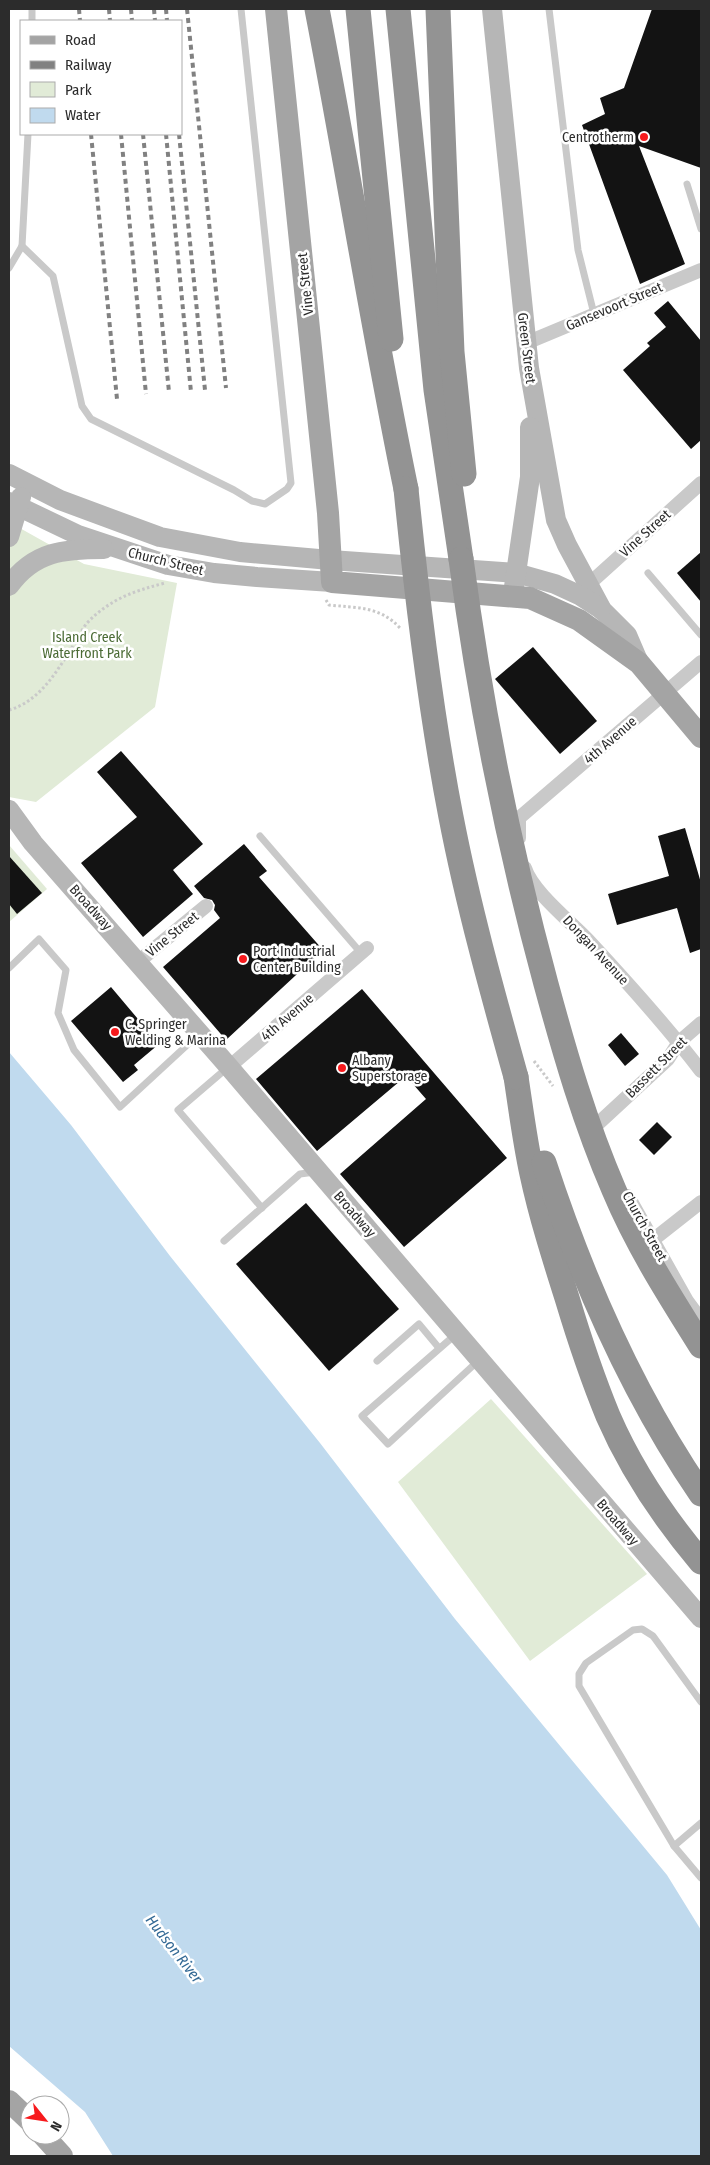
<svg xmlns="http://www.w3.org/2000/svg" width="710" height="2165" viewBox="0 0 710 2165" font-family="'Fira Sans Condensed',sans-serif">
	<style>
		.green { fill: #e1ebd7 }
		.water { fill: #c0daee }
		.building { fill: #131313 }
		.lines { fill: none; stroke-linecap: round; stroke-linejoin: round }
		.path { stroke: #c9c9c9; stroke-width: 3; stroke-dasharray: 2.5 2.5; stroke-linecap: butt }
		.lane { stroke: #c9c9c9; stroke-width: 7 }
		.street { stroke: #c9c9c9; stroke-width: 14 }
		.secondary { stroke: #b6b6b6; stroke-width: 20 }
		.primary { stroke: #a4a4a4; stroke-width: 22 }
		.highway { stroke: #939393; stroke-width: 25 }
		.rail { stroke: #818181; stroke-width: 4; stroke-dasharray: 5 4; stroke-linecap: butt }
		.highway-bridge { stroke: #939393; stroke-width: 25 }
		.poi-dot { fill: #f71a1d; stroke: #fff; stroke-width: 2 }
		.labels { text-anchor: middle; stroke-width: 5; stroke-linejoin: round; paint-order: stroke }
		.poi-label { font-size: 14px; fill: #2c2c2c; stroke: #fff; text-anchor: start }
		.street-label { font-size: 14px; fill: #2c2c2c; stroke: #fff }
		.park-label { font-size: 14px; fill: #4b6b35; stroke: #fff }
		.water-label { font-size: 15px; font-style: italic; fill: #336995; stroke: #fff }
	</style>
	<rect width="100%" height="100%" fill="#fff"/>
	<g class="green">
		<polygon points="9,522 84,564 177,583 155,707 36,802 9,797"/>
		<polygon points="9,845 47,889 9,922"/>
		<polygon points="491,1399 647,1574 530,1661 398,1482"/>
	</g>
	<polygon class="water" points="9,1052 71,1125 170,1256 320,1443 455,1619 667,1875 701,1930 701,2156 113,2156 85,2112 9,2046"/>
	<g class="building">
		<polygon points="652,9 701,9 701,168 639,146 685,264 640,284 582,125 605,114 600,98 624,88"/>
		<polygon points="668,301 701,341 701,440 691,449 623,370 650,346 647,343 666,327 654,313"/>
		<polygon points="701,552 701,602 677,573"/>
		<polygon points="533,647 597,721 560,754 495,679"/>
		<polygon points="121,751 203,844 173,870 193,894 143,937 81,863 137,817 97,772"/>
		<polygon points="685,828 701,883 701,949 690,953 677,908 617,925 608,894 669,876 658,836"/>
		<polygon points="244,844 267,871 259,877 323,950 226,1040 163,967 220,918 214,910 215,905 212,900 204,898 194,886"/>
		<polygon points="9,856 42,893 17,914 9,904"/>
		<polygon points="111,987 159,1044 134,1065 138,1070 123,1082 71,1021"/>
		<polygon points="362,989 507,1158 404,1247 340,1174 426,1099 406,1076 317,1151 256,1079"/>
		<polygon points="621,1033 639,1054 625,1066 608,1045"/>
		<polygon points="657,1122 672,1137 654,1155 639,1140"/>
		<polygon points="306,1203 399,1309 329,1371 236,1264"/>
	</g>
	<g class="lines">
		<g class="path">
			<path d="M326 600 329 605C357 608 380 606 400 628"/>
			<path d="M9 710C41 701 58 669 75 643 79 637 82 629 87 623 110 599 134 591 165 583"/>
			<polyline points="534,1061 553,1086"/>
		</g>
		<g class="lane">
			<polyline points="549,9 578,250 594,314"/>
			<polyline points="32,21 32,9"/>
			<polyline points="687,184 701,229"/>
			<polyline points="22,246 53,276 82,406 91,419 234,490 252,501 265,504 287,489 291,483 241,9"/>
			<polyline points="9,268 22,246 28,134"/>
			<polyline points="648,573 701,635"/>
			<polyline points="260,836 361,953"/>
			<polyline points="9,968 39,939 66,970 58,1013 74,1050 120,1107 198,1035"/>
			<polyline points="227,1068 178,1110 262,1208"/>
			<polyline points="224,1241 300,1174 315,1172"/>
			<polyline points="455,1335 362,1416 388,1444 478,1361"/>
			<polyline points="377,1361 419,1324 439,1348"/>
			<polyline points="701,1702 653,1636 642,1629 633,1630 586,1663 579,1674 579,1686 674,1846 701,1878"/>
			<polyline points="674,1846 701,1823"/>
		</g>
		<g class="street">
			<polyline points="526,343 701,270"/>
			<polyline points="589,584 701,483"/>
			<polyline points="519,838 519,818 701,662"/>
			<path d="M525 868C532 891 571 922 588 940 627 982 666 1025 701 1071"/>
			<polyline points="138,962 206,906"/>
			<polyline points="229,1067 367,948"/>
			<polyline points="592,1134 590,1131 668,1059 679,1042 701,1023"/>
			<polyline points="628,1196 687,1301 701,1320"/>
			<polyline points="654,1239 701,1202"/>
		</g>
		<g class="secondary">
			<polyline points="492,9 529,368 556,520 567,545 602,610 627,635 639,663"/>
			<polyline points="9,474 60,500 160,537 240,552 330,560 516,573 555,584 581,596 601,609"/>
			<polyline points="9,502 78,535 168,565 214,573 257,577 332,582"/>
			<polyline points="9,537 21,497"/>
			<path d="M9 586C34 551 64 549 104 549"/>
			<polyline points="514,587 530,477 530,427"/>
			<polyline points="9,810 33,843 229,1067 701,1618"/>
		</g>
		<g class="primary">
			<polyline points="276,9 328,513 332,582 530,598 579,620 639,663 701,737"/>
			<polyline points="9,2101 30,2121"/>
			<polyline points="43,2135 62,2156"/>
		</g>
		<g class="highway">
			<path d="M317 9C348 169 373 329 406 489"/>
			<polyline points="358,9 391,339"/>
			<polyline points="398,9 436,390 461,559"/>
			<polyline points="438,9 452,352 464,474"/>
			<path d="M516 1077C521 1110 525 1142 532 1174 541 1216 554 1257 567 1298 579 1338 592 1377 608 1416 631 1469 664 1518 701 1562"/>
			<path d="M544 1163C582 1279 632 1393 701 1494"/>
		</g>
		<g class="rail">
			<polyline points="79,9 80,21"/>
			<polyline points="109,9 110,21"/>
			<polyline points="131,9 132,21"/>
			<polyline points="154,9 155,21"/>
			<polyline points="166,9 167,21"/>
			<polyline points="187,9 226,388"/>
			<polyline points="91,134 117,399"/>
			<polyline points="121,134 146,394"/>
			<polyline points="143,134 169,392"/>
			<polyline points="166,134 191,392"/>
			<polyline points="179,134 205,390"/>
		</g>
		<g class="highway-bridge">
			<path d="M406 489C417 599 430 709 451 817 468 905 492 991 516 1077"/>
			<path d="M461 559C480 703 508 844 546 984 565 1054 585 1123 614 1190 637 1245 669 1295 701 1346"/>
		</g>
	</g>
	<g class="poi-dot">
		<circle cx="644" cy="137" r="5"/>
		<circle cx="243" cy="959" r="5"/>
		<circle cx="115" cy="1032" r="5"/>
		<circle cx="342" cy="1068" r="5"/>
	</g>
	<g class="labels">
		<g class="poi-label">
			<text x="634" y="142" text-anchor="end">Centrotherm</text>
			<text x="253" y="956">Port Industrial<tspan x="253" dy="16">Center Building</tspan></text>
			<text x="125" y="1029">C. Springer<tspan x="125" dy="16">Welding &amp; Marina</tspan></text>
			<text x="352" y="1065">Albany<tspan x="352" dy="16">Superstorage</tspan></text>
		</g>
		<g class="street-label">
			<text transform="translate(305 284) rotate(-96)" y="5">Vine Street</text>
			<text transform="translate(614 306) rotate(-23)" y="5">Gansevoort Street</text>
			<text transform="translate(527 348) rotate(83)" y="5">Green Street</text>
			<text transform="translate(645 533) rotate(-42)" y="5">Vine Street</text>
			<text transform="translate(166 561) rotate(14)" y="5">Church Street</text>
			<text transform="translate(610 740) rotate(-41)" y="5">4th Avenue</text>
			<text transform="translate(91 907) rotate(48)" y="5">Broadway</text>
			<text transform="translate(172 934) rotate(-39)" y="5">Vine Street</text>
			<text transform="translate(596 950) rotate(47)" y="5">Dongan Avenue</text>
			<text transform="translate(287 1017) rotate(-41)" y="5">4th Avenue</text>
			<text transform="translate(656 1067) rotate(-45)" y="5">Bassett Street</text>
			<text transform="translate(355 1214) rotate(49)" y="5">Broadway</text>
			<text transform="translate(645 1226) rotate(61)" y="5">Church Street</text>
			<text transform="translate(618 1522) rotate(49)" y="5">Broadway</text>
		</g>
		<g class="park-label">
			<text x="87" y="642">Island Creek<tspan x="87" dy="16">Waterfront Park</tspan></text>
		</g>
		<g class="water-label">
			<text transform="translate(174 1949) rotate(52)" y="5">Hudson River</text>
		</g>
	</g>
	<rect width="710" height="2165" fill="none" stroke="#2c2c2c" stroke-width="20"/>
	<rect x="20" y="20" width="162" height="115" fill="#ffffff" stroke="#ababab"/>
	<rect x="30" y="36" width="25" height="8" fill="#a4a4a4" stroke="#ababab"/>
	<text x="65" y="45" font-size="15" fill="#2c2c2c">Road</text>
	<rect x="30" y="61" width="25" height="8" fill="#818181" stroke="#ababab"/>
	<text x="65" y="70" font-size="15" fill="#2c2c2c">Railway</text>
	<rect x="30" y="82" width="25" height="15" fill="#e1ebd7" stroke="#ababab"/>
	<text x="65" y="95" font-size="15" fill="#2c2c2c">Park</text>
	<rect x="30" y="108" width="25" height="15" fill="#c0daee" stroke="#ababab"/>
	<text x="65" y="120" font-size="15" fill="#2c2c2c">Water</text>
	<g transform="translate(45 2120) rotate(120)"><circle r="24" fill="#ffffff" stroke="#ababab"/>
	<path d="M0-4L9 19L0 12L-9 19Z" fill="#f71a1d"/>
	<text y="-8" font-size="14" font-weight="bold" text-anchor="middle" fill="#2c2c2c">N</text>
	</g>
</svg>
